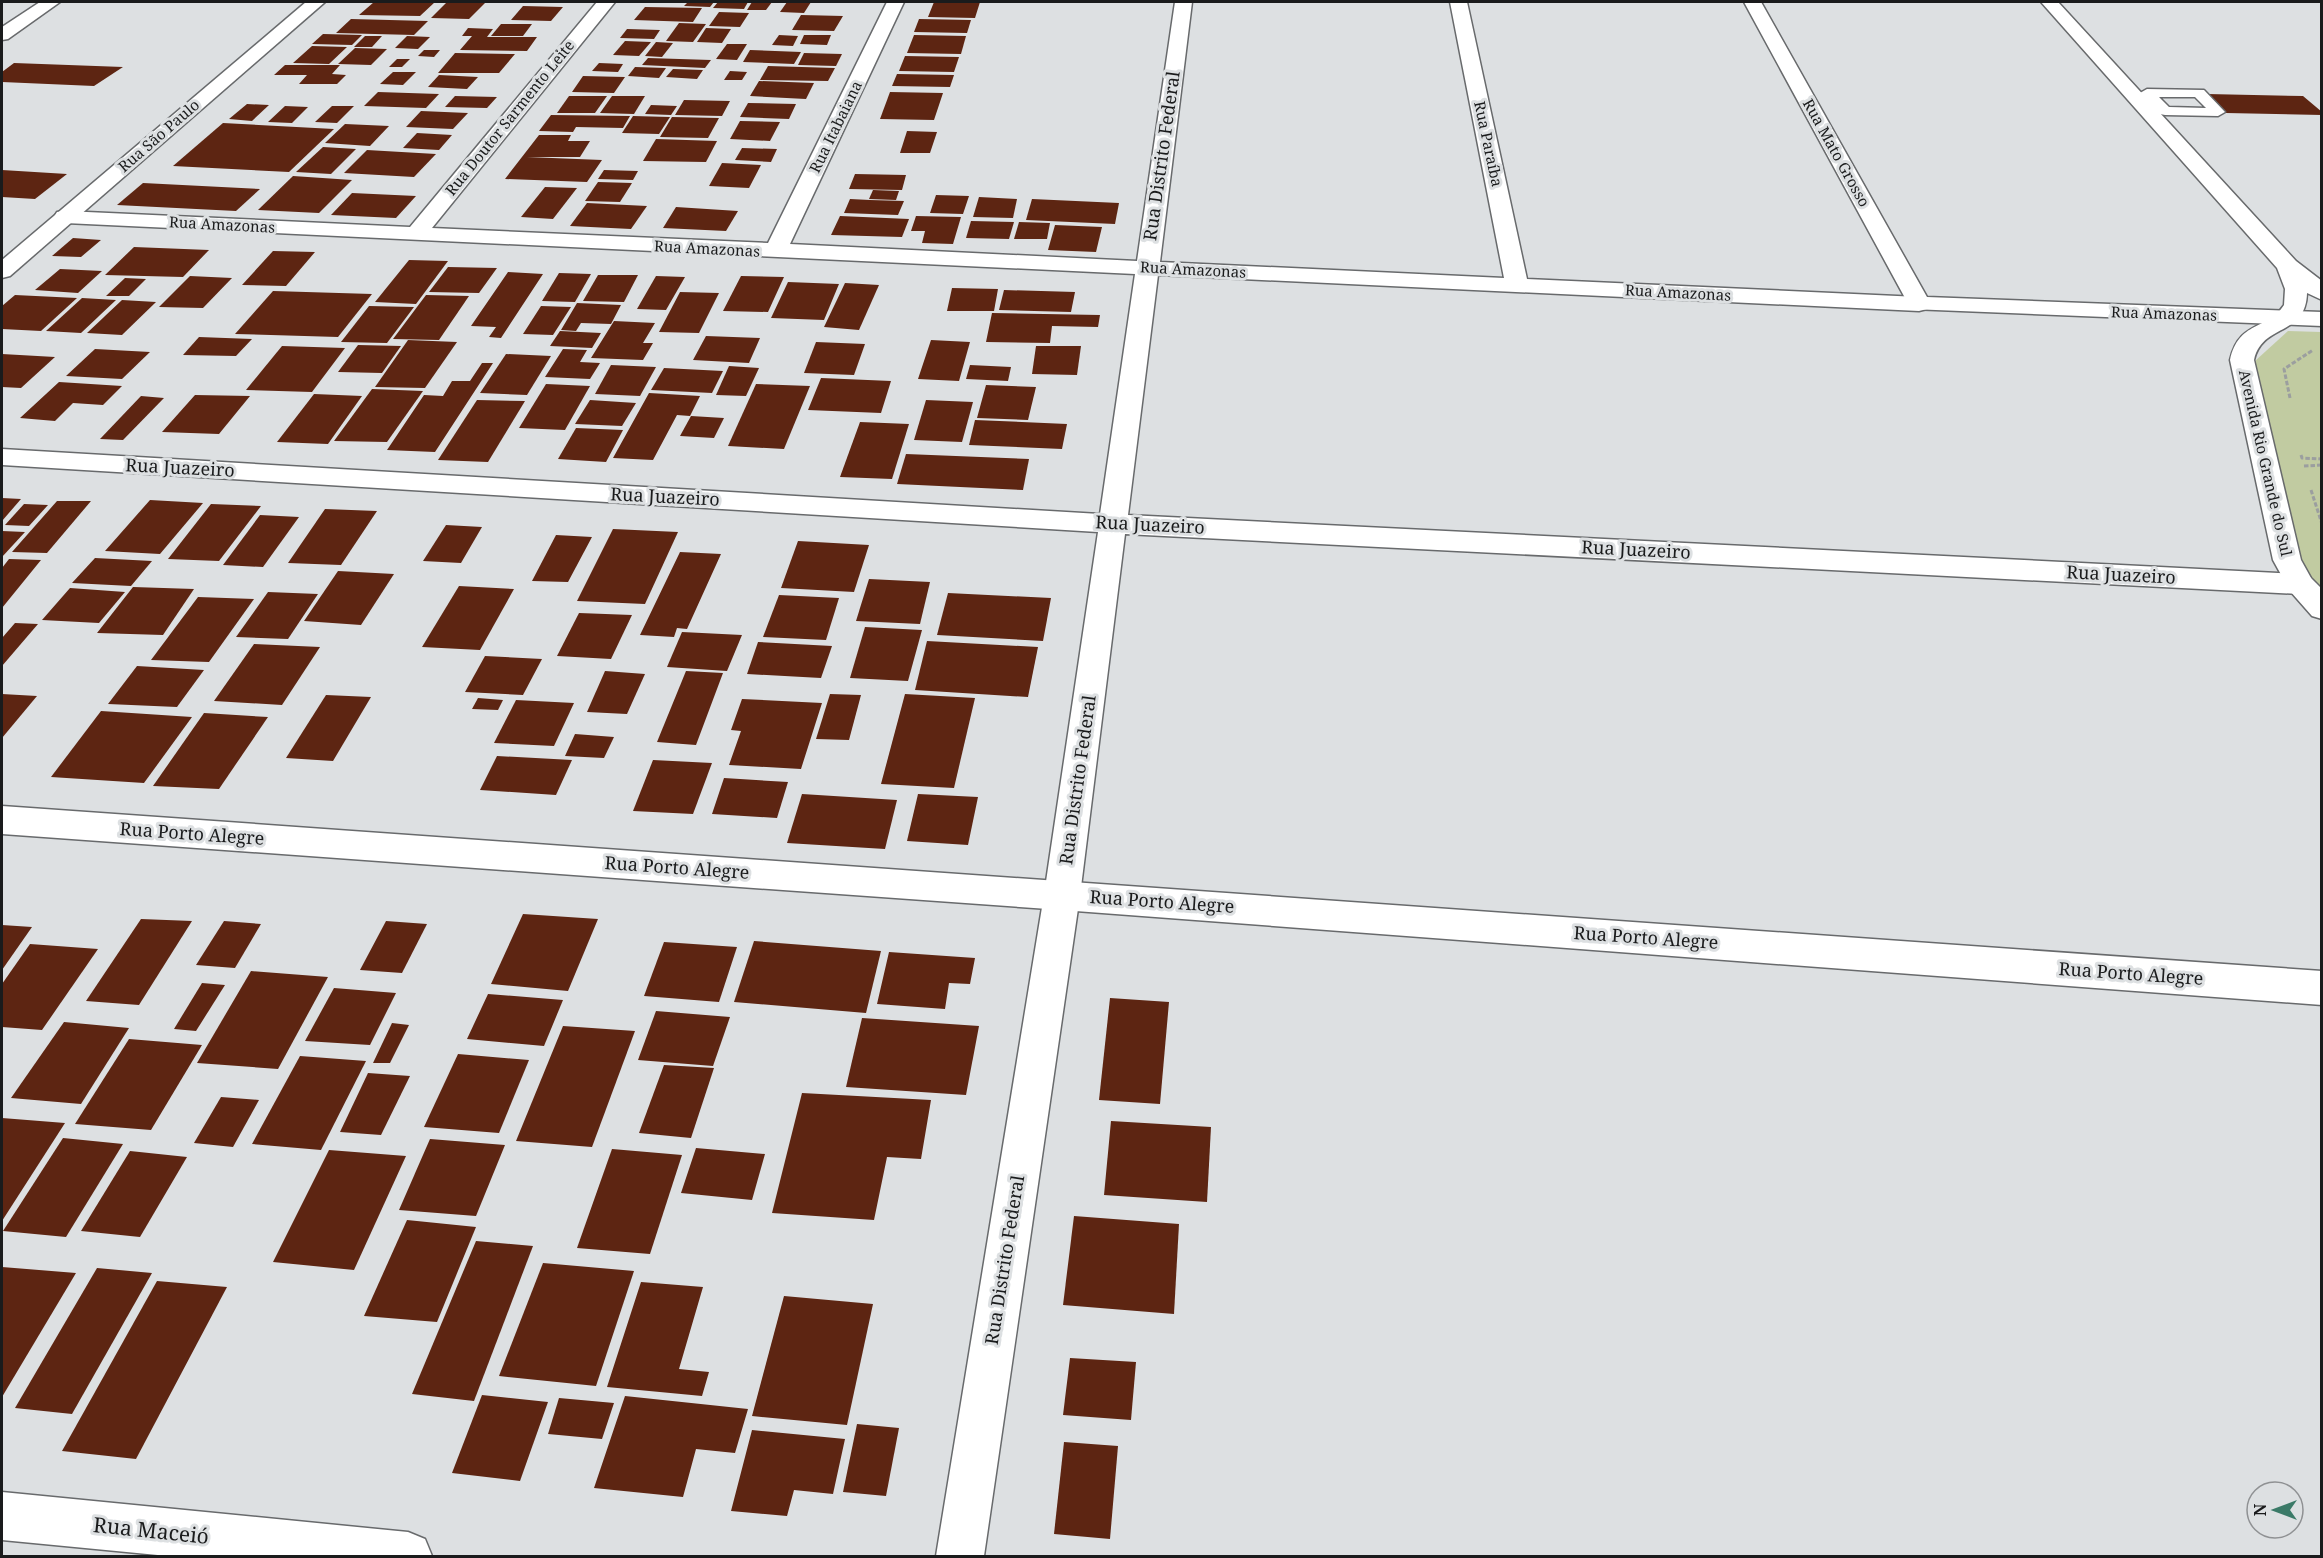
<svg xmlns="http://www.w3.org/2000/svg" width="2323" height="1558" viewBox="0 0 2323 1558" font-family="'Noto Serif',serif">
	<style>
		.green { fill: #c1cba1 }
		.building { fill: #5d2512 }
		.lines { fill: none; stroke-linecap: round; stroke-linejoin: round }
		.service-casing { stroke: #686a6c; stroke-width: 3 }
		.minor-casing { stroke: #686a6c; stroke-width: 3 }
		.tertiary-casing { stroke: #686a6c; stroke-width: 3 }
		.secondary-casing { stroke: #686a6c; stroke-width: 3 }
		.path { stroke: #9b9e9f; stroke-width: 3; stroke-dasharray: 4.5 2; stroke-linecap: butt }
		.service { fill: #fff; fill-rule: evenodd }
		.minor { fill: #fff; fill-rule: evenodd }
		.tertiary { fill: #fff; fill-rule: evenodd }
		.secondary { fill: #fff; fill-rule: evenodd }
		.labels { text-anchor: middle; stroke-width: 6; stroke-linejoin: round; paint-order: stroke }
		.far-street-label { font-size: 15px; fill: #1a1b1c; stroke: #dde0e2 }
		.street-label { font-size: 18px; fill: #1a1b1c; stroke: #dde0e2 }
		.near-street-label { font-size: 21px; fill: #1a1b1c; stroke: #dde0e2 }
	</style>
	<rect width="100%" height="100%" fill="#dde0e2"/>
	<polygon class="green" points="2288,331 2321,332 2321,596 2307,585 2255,361"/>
	<g class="building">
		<polygon points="374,2 435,2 420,16 359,15"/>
		<polygon points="447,2 485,3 469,19 431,18"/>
		<polygon points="688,2 714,2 710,7 684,6"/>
		<polygon points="718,2 748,2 744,9 713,8"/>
		<polygon points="752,2 772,2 766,10 747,10"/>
		<polygon points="787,2 811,2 804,13 780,12"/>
		<polygon points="934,2 980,2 975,18 928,17"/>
		<polygon points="523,6 563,7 551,21 511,20"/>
		<polygon points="645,7 702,8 693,22 634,20"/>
		<polygon points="719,12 749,13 740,27 709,26"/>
		<polygon points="801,15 843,16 834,31 792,30"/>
		<polygon points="351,19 428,21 414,35 336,33"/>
		<polygon points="919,19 971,20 967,33 914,32"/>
		<polygon points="679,23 706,24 693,42 666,41"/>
		<polygon points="501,24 532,24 523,36 491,36"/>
		<polygon points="468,28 493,29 487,37 537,37 527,51 460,50 472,36 462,36"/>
		<polygon points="706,28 731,29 722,43 697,42"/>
		<polygon points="627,29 660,30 654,39 620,38"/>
		<polygon points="323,34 362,35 352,45 312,44"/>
		<polygon points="779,35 798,36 793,46 772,45"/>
		<polygon points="804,35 831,35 827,45 800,44"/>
		<polygon points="914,35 966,36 961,54 907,53"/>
		<polygon points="365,36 382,36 372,47 354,47"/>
		<polygon points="407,36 430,37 418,49 395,48"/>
		<polygon points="625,41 651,42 639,56 613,55"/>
		<polygon points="656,42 673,43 662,57 645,56"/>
		<polygon points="727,44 747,44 737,60 716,59"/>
		<polygon points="312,46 347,47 329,64 293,63"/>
		<polygon points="355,48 387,49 371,65 338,64"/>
		<polygon points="424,50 440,50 434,57 418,56"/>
		<polygon points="750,50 801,52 794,64 743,62"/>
		<polygon points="455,53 515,54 499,73 438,73"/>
		<polygon points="804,53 842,54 836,66 798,65"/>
		<polygon points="905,56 959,57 954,72 899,71"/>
		<polygon points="648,58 711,60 705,68 642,65"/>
		<polygon points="397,59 410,59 402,67 389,67"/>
		<polygon points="14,63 123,67 94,86 2,82 2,72"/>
		<polygon points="599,63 623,64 618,72 592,71"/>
		<polygon points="285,65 340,65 332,74 346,75 337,84 299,84 307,75 274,75"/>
		<polygon points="768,66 835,68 828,81 760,80"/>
		<polygon points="635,67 666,68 659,78 628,76"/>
		<polygon points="673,69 703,70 697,79 666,77"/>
		<polygon points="730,71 747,72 742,80 724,80"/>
		<polygon points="393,72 416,72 403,85 380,84"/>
		<polygon points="897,74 954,75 950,87 892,86"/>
		<polygon points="439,75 478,77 467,89 428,87"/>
		<polygon points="583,76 625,77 614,93 572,92"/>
		<polygon points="759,81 814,83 806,99 750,96"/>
		<polygon points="378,92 439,94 426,108 364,106"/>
		<polygon points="890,92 943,93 934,120 880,119"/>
		<polygon points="2207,94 2303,96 2322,112 2322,115 2226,113 2211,103"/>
		<polygon points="455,96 497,97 487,108 445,107"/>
		<polygon points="569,96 607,96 595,113 557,113"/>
		<polygon points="612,96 645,96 634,114 600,113"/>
		<polygon points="684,100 730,101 722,116 675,115"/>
		<polygon points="748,103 796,104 789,119 740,117"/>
		<polygon points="247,104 269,105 252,121 229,119"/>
		<polygon points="651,105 677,106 671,115 645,114"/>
		<polygon points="285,106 308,107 292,123 268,122"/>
		<polygon points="332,106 354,106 337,123 315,122"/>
		<polygon points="421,111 468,113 453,129 406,127"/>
		<polygon points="551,115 630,116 623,128 576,127 573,132 539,131"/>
		<polygon points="633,116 670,117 659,134 622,133"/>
		<polygon points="672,117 719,118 708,138 660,137"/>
		<polygon points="740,121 780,122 770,141 730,139"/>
		<polygon points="223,123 334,129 289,172 173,166"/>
		<polygon points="345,124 389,126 370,146 325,143"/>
		<polygon points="907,131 937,132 930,153 900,153"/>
		<polygon points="417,133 452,135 439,150 403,148"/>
		<polygon points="539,135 571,135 568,141 590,141 580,157 527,157 602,160 587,182 505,179"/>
		<polygon points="656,139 717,141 706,162 643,161"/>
		<polygon points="323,147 356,149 331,174 296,172"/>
		<polygon points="742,148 777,149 771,162 735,160"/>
		<polygon points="367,150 436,154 414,177 344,173"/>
		<polygon points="722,163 761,165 749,188 709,186"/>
		<polygon points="2,170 67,174 35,199 2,197"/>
		<polygon points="604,170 638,171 633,180 598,179"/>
		<polygon points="855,174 906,175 902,190 849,189"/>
		<polygon points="293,176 352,180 319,213 258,210"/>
		<polygon points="598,182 632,183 620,202 585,201"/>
		<polygon points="143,183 260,189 236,211 117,205"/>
		<polygon points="545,187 577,188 553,219 521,217"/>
		<polygon points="873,190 899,191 896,200 869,199"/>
		<polygon points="352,193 416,196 396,218 331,215"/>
		<polygon points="936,195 969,196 963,214 930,213"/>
		<polygon points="979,197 1017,199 1013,218 973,217"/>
		<polygon points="850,199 870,200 904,201 898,215 844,213"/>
		<polygon points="1032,199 1119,203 1115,224 1026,220"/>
		<polygon points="587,203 647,206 631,229 570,226"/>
		<polygon points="676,207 738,211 726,231 663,228"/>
		<polygon points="840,216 909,219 902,237 831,235"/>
		<polygon points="916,216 961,217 953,244 922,243 925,231 911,231"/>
		<polygon points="971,221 1014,222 1009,239 966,238"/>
		<polygon points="1019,222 1050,223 1047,239 1014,239"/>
		<polygon points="1055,225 1102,227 1096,252 1048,250"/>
		<polygon points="73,238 101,240 81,257 52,256"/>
		<polygon points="134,247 209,250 183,277 105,275"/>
		<polygon points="273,251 315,252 286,286 242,285"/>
		<polygon points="409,260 448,261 416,304 375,302"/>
		<polygon points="448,267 497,268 479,293 429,292"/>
		<polygon points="60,269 102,271 78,293 35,290"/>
		<polygon points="508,272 543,274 501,338 489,337 496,327 471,326"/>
		<polygon points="559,273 591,274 575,302 542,301"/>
		<polygon points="598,275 638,275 624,302 583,301"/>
		<polygon points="190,276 232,278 203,308 159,307"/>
		<polygon points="656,276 685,277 666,310 637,309"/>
		<polygon points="741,276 784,277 768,312 723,311"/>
		<polygon points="125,278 146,279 129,296 106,296"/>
		<polygon points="788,282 839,284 824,320 771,318"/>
		<polygon points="845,283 879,285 859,330 824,327"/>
		<polygon points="952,288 998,289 994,311 947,311"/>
		<polygon points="1004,290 1075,292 1071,312 999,310"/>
		<polygon points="273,291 372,294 338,337 235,334"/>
		<polygon points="680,292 719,293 699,333 659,332"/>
		<polygon points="15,295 77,298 41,331 2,329 2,306"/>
		<polygon points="426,295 469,296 439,340 393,339"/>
		<polygon points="82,298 116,300 81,333 46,331"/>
		<polygon points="122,300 156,302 122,335 87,333"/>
		<polygon points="577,303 621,305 611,324 581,323 576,331 561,330"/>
		<polygon points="369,306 414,307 387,343 341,342"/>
		<polygon points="541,306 571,307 553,335 523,334"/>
		<polygon points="992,313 1100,315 1098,327 1052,326 1050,343 986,342"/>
		<polygon points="614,321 655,323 643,343 653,343 643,360 591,358"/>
		<polygon points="560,331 601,333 592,348 550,346"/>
		<polygon points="706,336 760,338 749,363 693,360"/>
		<polygon points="199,337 252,339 236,356 183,355"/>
		<polygon points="408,340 457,342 425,388 375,387"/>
		<polygon points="931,340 970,342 959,381 918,379"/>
		<polygon points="816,342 865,344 854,375 804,373"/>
		<polygon points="358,345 401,346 382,373 338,372"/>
		<polygon points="282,346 345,348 312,392 246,390"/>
		<polygon points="1036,346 1081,346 1077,375 1032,374"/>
		<polygon points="95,349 150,352 122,379 66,376"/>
		<polygon points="563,349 587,350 580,362 600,363 590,379 545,377"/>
		<polygon points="2,354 55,357 21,388 2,387"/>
		<polygon points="506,354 551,356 527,395 480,393"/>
		<polygon points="482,363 493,363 435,452 387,450 424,395 443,396 452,381 470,381"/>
		<polygon points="611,365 656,367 640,396 595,394"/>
		<polygon points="970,365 1011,367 1008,381 966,379"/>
		<polygon points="729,366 759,368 746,396 716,395"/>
		<polygon points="664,368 723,371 712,393 651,390"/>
		<polygon points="821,378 891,381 881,413 808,410"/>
		<polygon points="59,382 122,386 103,405 73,403 55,421 20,418"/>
		<polygon points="546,384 590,386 565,430 519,428"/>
		<polygon points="756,384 810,386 784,449 728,446"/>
		<polygon points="986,385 1036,387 1028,420 977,418"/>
		<polygon points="372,389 423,391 387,442 334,441"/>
		<polygon points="649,393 700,396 690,416 677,415 653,460 613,458"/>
		<polygon points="314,394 362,396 328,444 277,442"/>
		<polygon points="195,395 250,396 219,434 162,432"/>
		<polygon points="141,396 164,398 123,440 100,439"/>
		<polygon points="477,400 525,401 488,462 438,460"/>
		<polygon points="590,400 636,403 622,426 575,424"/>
		<polygon points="926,400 973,402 962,442 914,440"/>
		<polygon points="691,416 724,418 714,438 680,436"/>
		<polygon points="975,420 1067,424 1062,449 969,445"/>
		<polygon points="860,422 909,424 892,479 840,477"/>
		<polygon points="576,428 623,430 606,462 558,459"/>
		<polygon points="906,454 1029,459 1023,490 897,484"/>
		<polygon points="2,498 21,499 2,521"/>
		<polygon points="150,500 203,503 160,554 105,551"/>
		<polygon points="57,501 91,501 47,553 12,552"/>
		<polygon points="24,504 48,505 29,526 5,525"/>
		<polygon points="211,504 261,506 219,561 168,559"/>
		<polygon points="325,509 377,511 341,565 288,563"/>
		<polygon points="260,515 299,517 263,567 223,565"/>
		<polygon points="446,525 482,527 461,563 423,561"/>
		<polygon points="613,529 678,532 645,604 577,601"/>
		<polygon points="2,531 25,532 2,557"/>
		<polygon points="556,535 592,537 568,582 532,581"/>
		<polygon points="798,541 869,545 854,592 781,588"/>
		<polygon points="680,552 721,554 687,629 677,628 674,637 640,635"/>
		<polygon points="95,558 152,561 131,586 72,583"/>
		<polygon points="9,559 41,560 2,608 2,568"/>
		<polygon points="338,571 394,574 361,625 304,621"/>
		<polygon points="869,579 930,582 920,624 856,621"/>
		<polygon points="459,586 514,589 480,650 422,647"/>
		<polygon points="133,587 194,589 163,635 97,633"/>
		<polygon points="70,588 125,592 99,623 42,620"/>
		<polygon points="268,592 318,594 288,639 236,637"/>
		<polygon points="948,593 1051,598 1043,641 937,635"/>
		<polygon points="779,595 839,598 826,640 763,637"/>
		<polygon points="198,597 254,599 209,662 151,660"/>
		<polygon points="579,613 632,615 611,659 557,656"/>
		<polygon points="15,623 38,624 2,666 2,638"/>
		<polygon points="865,627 922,630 908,681 850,678"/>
		<polygon points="682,632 742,635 727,671 667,667"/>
		<polygon points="927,641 1038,647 1028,697 915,690"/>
		<polygon points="758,642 832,646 821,678 747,674"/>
		<polygon points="254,644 320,647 282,705 214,701"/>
		<polygon points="485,656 542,659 523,695 465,692"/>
		<polygon points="137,666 204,670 177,707 108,704"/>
		<polygon points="605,671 645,674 627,714 587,712"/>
		<polygon points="686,671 723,673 696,745 657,742"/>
		<polygon points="2,694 37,696 2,738"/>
		<polygon points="830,694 861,695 849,740 816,739"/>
		<polygon points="905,694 975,698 954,788 881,784"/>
		<polygon points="326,695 371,697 333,761 286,758"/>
		<polygon points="478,698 503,700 498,710 472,709"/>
		<polygon points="742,699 822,703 801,769 729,765 741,731 731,730"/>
		<polygon points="516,700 574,703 554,746 494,743"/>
		<polygon points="101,711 192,717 144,783 51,777"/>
		<polygon points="204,713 268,717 219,789 153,786"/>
		<polygon points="575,734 614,737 604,758 565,756"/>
		<polygon points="497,756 572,760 556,795 480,790"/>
		<polygon points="653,760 712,763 693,814 633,811"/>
		<polygon points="724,778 788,782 777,818 712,814"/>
		<polygon points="802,794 897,800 885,849 787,843"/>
		<polygon points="918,794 978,797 968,845 907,841"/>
		<polygon points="523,914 598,919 568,991 491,984"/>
		<polygon points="141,919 192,921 139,1005 86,1001"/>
		<polygon points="224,921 261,924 235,968 196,965"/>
		<polygon points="386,921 427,924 402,973 360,970"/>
		<polygon points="2,925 32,927 2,970"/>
		<polygon points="754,941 881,951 866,1013 734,1002"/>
		<polygon points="664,942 737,947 719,1002 644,996"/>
		<polygon points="30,944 98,949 42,1030 2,1027 2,984"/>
		<polygon points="889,952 975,958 970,984 949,983 945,1009 877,1004"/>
		<polygon points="251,971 328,977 278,1069 197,1063"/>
		<polygon points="202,983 225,985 196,1031 174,1029"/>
		<polygon points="334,988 396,993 370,1045 305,1041"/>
		<polygon points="488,994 563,1000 544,1046 467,1039"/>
		<polygon points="1110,998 1169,1002 1160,1104 1099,1100"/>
		<polygon points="656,1011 730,1017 713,1066 638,1060"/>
		<polygon points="862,1018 979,1026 966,1095 846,1087"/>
		<polygon points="64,1022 129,1028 81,1104 11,1098"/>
		<polygon points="392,1023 409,1025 390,1063 373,1063"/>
		<polygon points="563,1026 635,1031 592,1147 516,1141"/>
		<polygon points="129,1039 202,1045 151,1130 75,1124"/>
		<polygon points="458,1054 529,1060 499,1133 424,1127"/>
		<polygon points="300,1056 366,1061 321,1150 252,1144"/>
		<polygon points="664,1065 714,1068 691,1138 639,1133"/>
		<polygon points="368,1073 410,1076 381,1135 340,1132"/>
		<polygon points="802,1093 931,1100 921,1159 887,1157 874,1220 772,1213"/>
		<polygon points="221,1097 259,1100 233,1147 194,1143"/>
		<polygon points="2,1118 65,1123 2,1221"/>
		<polygon points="1111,1121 1211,1127 1207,1202 1104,1195"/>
		<polygon points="63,1138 123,1144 66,1237 3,1231"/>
		<polygon points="430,1139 505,1145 476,1216 399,1210"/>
		<polygon points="696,1148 765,1154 752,1200 681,1193"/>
		<polygon points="612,1149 682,1155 650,1254 577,1248"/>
		<polygon points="329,1150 406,1156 354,1270 273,1262"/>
		<polygon points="130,1151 187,1157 140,1237 81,1231"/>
		<polygon points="1074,1216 1179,1224 1174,1314 1063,1305"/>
		<polygon points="407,1220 476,1227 437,1322 364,1316"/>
		<polygon points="476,1241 533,1246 474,1401 412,1394"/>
		<polygon points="543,1263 634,1271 596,1386 499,1376"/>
		<polygon points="2,1267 76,1273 2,1397"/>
		<polygon points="97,1268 152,1273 72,1414 15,1408"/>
		<polygon points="157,1281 227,1287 136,1459 62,1451"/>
		<polygon points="641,1282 703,1287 679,1369 709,1372 702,1396 607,1387"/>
		<polygon points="784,1296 873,1304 847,1425 752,1416"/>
		<polygon points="1070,1358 1136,1362 1131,1420 1063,1415"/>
		<polygon points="482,1395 548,1402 520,1481 452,1473"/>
		<polygon points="625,1396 748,1409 735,1453 696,1449 683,1497 594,1488"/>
		<polygon points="559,1398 614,1403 602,1439 548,1434"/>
		<polygon points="857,1424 899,1428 886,1496 843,1492"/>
		<polygon points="752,1430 845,1439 833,1494 794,1490 787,1516 731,1511"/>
		<polygon points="1064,1442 1118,1446 1110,1539 1054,1534"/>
	</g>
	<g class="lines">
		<defs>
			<path id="service" d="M2147 89 2204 90 2225 112 2218 116 2165 115 2160 114 2152 106 2133 105 2131 102 2133 99 2144 98 2140 93ZM2159 97H2195L2206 108 2169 107Z"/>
			<g id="minor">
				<polygon points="40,2 60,2 8,39 2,40 2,27"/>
				<polygon points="597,2 615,2 432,228 768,243 887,2 904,2 790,244 1137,261 1175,2 1192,2 1160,262 1504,278 1450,2 1467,2 1527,279 1919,297 1927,299 1931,304 1927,309 1919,311 1158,275 1128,515 2300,574 2310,577 2315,584 2310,591 2300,594 1125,534 1080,895 984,1556 936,1556 1044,895 1098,532 2,465 2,449 1100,514 1135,274 65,223 57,222 54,217 57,212 65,211 410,227"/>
				<polygon points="2,1492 408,1532 425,1539 432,1556 168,1556 2,1540"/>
			</g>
			<g id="tertiary">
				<polygon points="306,2 325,2 10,276 2,278 2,260"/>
				<polygon points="1744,2 1761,2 1927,297 2322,312 2322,326 1911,309"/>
				<polygon points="2,806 2322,971 2322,1005 1062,910 2,834"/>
			</g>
			<path id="secondary" d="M2041 2H2058L2296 261 2322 281V300L2307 293C2306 337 2262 323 2254 360L2301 560 2311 578 2322 589V619L2312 616 2290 591 2273 560 2230 360C2239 320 2267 331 2284 305L2285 289 2277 268Z"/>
		</defs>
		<use href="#service" class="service-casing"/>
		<use href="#minor" class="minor-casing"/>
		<use href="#tertiary" class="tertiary-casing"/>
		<use href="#secondary" class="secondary-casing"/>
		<g class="path">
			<polyline points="2290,398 2284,369 2313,350"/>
			<polyline points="2301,455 2302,458 2322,459"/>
			<polyline points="2304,466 2322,465"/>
			<polyline points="2311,490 2322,524"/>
		</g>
		<use href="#service" class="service"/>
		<use href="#minor" class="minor"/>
		<use href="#tertiary" class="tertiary"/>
		<use href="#secondary" class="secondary"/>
	</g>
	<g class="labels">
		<g class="far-street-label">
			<text transform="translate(510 118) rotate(-51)" y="5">Rua Doutor Sarmento Leite</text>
			<text transform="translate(836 127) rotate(-64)" y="5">Rua Itabaiana</text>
			<text transform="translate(159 136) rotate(-41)" y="5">Rua São Paulo</text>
			<text transform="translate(1488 144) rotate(78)" y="5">Rua Paraíba</text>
			<text transform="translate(1836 153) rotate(61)" y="5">Rua Mato Grosso</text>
			<text transform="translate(222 225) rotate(3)" y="5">Rua Amazonas</text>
			<text transform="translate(707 249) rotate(3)" y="5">Rua Amazonas</text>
			<text transform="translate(1193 270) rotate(3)" y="5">Rua Amazonas</text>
			<text transform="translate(1678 293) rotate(3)" y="5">Rua Amazonas</text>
			<text transform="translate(2164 314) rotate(2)" y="5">Rua Amazonas</text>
			<text transform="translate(2265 463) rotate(77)" y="5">Avenida Rio Grande do Sul</text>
		</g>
		<g class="street-label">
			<text transform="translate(1162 156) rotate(-82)" y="6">Rua Distrito Federal</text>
			<text transform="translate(180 468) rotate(3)" y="6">Rua Juazeiro</text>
			<text transform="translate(665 497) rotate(3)" y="6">Rua Juazeiro</text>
			<text transform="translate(1150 525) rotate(3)" y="6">Rua Juazeiro</text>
			<text transform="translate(1636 550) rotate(3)" y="6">Rua Juazeiro</text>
			<text transform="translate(2121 575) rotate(3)" y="6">Rua Juazeiro</text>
			<text transform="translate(1078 780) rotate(-82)" y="6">Rua Distrito Federal</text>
			<text transform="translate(192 834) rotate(4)" y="6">Rua Porto Alegre</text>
			<text transform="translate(677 868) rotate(4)" y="6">Rua Porto Alegre</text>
			<text transform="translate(1162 902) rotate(4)" y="6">Rua Porto Alegre</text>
			<text transform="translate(1646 938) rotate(4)" y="6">Rua Porto Alegre</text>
			<text transform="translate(2131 974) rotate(4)" y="6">Rua Porto Alegre</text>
			<text transform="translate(1005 1260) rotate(-81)" y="6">Rua Distrito Federal</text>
		</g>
		<g class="near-street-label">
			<text transform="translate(151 1531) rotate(6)" y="7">Rua Maceió</text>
		</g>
	</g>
	<rect width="2323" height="1558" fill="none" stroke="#1a1b1c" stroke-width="6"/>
	<g transform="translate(2275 1510) rotate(270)"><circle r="28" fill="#dde0e2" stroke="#8f9193" stroke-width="1.5"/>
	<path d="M0-4.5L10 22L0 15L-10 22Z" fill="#3b7a68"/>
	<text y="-9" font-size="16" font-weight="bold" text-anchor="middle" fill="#1a1b1c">N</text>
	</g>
</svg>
